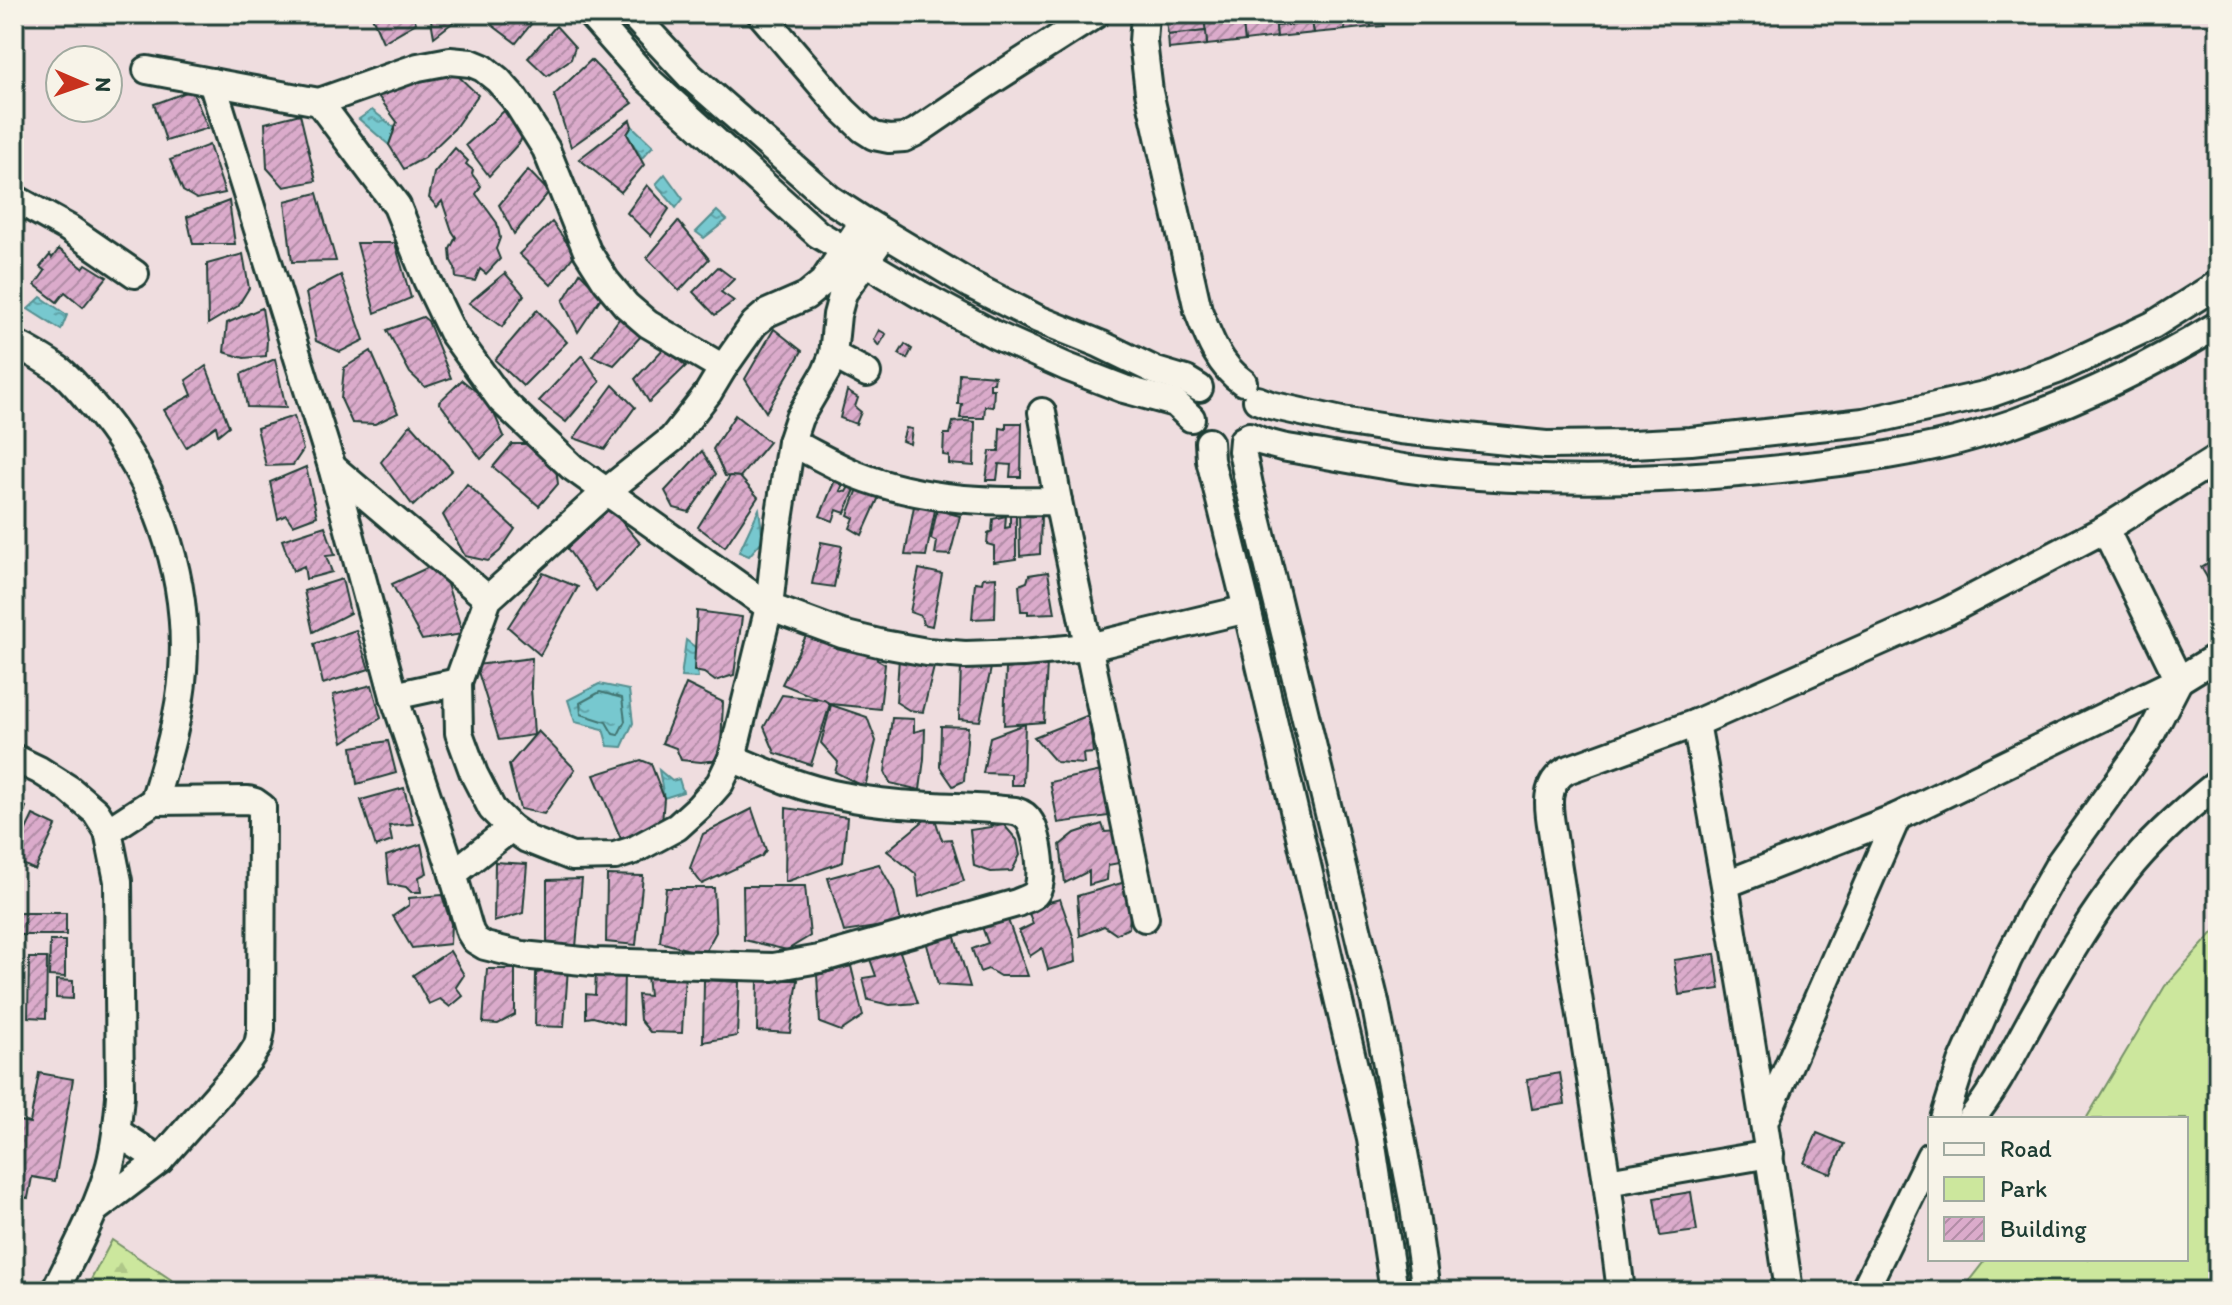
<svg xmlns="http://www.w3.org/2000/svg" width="2232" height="1305" viewBox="0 0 2232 1305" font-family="Itim,sans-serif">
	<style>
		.green { fill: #cce79d; stroke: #769268; stroke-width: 2 }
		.forest { fill: url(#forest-firs); stroke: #769268; stroke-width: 2 }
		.water { fill: url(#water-ripples); stroke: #549091; stroke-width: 2 }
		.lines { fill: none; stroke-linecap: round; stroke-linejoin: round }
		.shore { stroke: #427572; stroke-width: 2 }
		.building { fill: url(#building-hatch); stroke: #1f3d34; stroke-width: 2 }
		.minor-casing { stroke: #1f3d34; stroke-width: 32 }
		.minor { stroke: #f7f3e8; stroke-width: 26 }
	</style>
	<defs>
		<pattern id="forest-firs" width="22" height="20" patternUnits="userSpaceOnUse" patternTransform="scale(2)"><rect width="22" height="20" fill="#cce79d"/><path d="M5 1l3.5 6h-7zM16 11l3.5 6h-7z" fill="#afc788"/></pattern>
		<pattern id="water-ripples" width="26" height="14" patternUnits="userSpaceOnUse" patternTransform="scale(2)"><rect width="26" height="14" fill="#77c8cf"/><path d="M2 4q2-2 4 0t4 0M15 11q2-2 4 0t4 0" fill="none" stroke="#61a4a9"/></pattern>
		<pattern id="building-hatch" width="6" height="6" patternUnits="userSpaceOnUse" patternTransform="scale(2)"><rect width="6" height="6" fill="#dbabcb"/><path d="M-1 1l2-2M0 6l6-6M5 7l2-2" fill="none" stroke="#b18ca6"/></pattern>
	</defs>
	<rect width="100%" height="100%" fill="#efdddf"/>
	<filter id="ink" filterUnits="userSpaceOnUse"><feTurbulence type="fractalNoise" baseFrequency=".0125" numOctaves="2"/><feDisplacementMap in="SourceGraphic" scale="16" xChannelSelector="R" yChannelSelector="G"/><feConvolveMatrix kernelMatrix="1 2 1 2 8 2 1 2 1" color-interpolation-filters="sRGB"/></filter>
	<g filter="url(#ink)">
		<polygon class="green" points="2218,927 2218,1291 1961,1291 1986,1259 2186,1259 2186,1119 2086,1119 2165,986"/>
		<polygon class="forest" points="112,1240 188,1291 85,1291"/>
		<g class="water">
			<polygon points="372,110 395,128 389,145 359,119"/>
			<polygon points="632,126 653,146 642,158 627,134"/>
			<polygon points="665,174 683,199 676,208 656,184"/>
			<polygon points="717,211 727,220 704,238 696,232"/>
			<polygon points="41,297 67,315 61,330 28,309"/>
			<polygon points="759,509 763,540 749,556 739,552"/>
			<polygon points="686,640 695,647 698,678 681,677"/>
			<polygon points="599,684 629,690 633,723 622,747 608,746 603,729 575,722 568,700"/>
			<polygon points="659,770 672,781 679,779 683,792 664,798"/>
		</g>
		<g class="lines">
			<polygon class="shore" points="600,692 622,698 625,721 618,735 613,734 606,722 581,714 580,703"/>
		</g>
		<g class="building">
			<polygon points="381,14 413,14 416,23 383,42 372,17"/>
			<polygon points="430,14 459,14 460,17 434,37"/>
			<polygon points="500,14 539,14 516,43 492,25"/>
			<polygon points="1165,14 1204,14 1206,31 1168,35"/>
			<polygon points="1204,14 1242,14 1245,41 1207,45"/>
			<polygon points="1242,14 1275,14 1277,37 1245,41"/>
			<polygon points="1275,14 1311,14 1312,23 1276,26"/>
			<polygon points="1311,14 1343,14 1343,19 1312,23"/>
			<polygon points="1343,14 1370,14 1371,27 1345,30"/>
			<polygon points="1370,14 1382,14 1384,26 1371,27"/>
			<polygon points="1343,19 1345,30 1314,33 1312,23"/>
			<polygon points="1312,23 1314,33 1277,37 1276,26"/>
			<polygon points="556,26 575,47 571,59 547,76 528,58"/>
			<polygon points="1206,31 1207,45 1169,49 1168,35"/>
			<polygon points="591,60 633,103 571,147 554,95"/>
			<polygon points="451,69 478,95 454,129 424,158 404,169 389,145 397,122 378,96"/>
			<polygon points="192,90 208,128 166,141 154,104"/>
			<polygon points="504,111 523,135 520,142 489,176 466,145"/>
			<polygon points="300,114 316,181 284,187 267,168 265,123"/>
			<polygon points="630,120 632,126 627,134 644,165 621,192 579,159"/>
			<polygon points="209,145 225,193 197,199 183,191 170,160"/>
			<polygon points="455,148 468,161 466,164 473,170 472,174 481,186 476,194 497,223 500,238 496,249 500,259 486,274 480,269 475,281 456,278 455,268 451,261 450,249 456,237 452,231 442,201 437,207 429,198 434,173"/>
			<polygon points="528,170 549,192 514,234 499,205"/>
			<polygon points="647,185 669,209 651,236 627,213"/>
			<polygon points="317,193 336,261 292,262 285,201"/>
			<polygon points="229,201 235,244 193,244 187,217"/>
			<polygon points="678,221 709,259 679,291 647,258"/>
			<polygon points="552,222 575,254 551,285 519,254"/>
			<polygon points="357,243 395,243 411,298 375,313"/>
			<polygon points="59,249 83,268 86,264 107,277 83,307 65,292 57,302 35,285 45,271 40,267 50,255 52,258"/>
			<polygon points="243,254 249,288 238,306 208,324 207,264"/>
			<polygon points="718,267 734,279 721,292 734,301 715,315 693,292"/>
			<polygon points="505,273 524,295 502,327 469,303"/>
			<polygon points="580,273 602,296 578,332 563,301"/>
			<polygon points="341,275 364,340 340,352 316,341 306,293"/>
			<polygon points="262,308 267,340 266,356 244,358 224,352 227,323"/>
			<polygon points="537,310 567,342 523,386 495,360"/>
			<polygon points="622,315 643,334 614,365 592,356"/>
			<polygon points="423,317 428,321 451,378 425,387 410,373 387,330"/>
			<polygon points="774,329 802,351 766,412 745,379"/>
			<polygon points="879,330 886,334 879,346 874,340"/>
			<polygon points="905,344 912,349 907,359 899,354"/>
			<polygon points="664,348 686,366 649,402 635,379"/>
			<polygon points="371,351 398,413 375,424 352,423 341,399 344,368"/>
			<polygon points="582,355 600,382 566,422 539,401"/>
			<polygon points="275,359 286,408 247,407 241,374"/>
			<polygon points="206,366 229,426 218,435 216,426 186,447 164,410 192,395 186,380"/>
			<polygon points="959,373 995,376 994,383 990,383 990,389 994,389 993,407 985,406 984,418 960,418 962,404 958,404"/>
			<polygon points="462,380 489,402 504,436 481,459 439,402"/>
			<polygon points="613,385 635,407 605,449 574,438"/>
			<polygon points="847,391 858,398 855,407 861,412 856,424 840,418"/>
			<polygon points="735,415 769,442 740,477 725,476 713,449"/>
			<polygon points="294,416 303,450 293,465 266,466 257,428"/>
			<polygon points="966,421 975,422 974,466 949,464 949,456 943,455 944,434 950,434 953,422"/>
			<polygon points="1006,423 1022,423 1021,477 1010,477 1011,465 999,464 997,480 986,480 990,451 999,451 1000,428 1006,429"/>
			<polygon points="411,424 452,470 413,506 381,462"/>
			<polygon points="906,428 912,429 910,444 902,441"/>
			<polygon points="512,444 532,444 555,460 558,484 539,506 493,467"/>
			<polygon points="702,451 716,474 689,512 674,508 665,491"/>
			<polygon points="306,467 317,516 293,525 286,515 278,519 270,482"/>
			<polygon points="730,476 740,477 758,497 725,547 698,527"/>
			<polygon points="835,480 844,482 840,491 846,492 850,485 856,487 845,513 837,510 833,521 820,516"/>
			<polygon points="467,484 515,529 500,551 488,561 465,556 443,515"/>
			<polygon points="858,489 879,497 862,535 850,528 854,518 848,515"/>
			<polygon points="914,506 935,510 926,556 905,555"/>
			<polygon points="610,508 640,543 596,591 567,548"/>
			<polygon points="937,510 960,516 950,555 935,554 937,542 931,539"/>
			<polygon points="1019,513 1041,514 1040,554 1020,556"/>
			<polygon points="1016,515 1016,559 994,562 994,546 987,544 988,533 992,531 993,519 1006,516 1005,528 1010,527 1010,516"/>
			<polygon points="325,526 335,555 326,556 332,572 306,579 304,566 293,571 282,540"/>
			<polygon points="821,542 842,546 834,587 812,584"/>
			<polygon points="2218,557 2218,596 2201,567"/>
			<polygon points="429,567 447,584 463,634 422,640 392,584"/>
			<polygon points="919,569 942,574 932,626 923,624 921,616 910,612"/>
			<polygon points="1048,572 1055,613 1028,614 1028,611 1021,611 1019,585 1027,582 1029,575"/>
			<polygon points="543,573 578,587 540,655 508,627"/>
			<polygon points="996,577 995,618 972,619 975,582 982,583 983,578"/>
			<polygon points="342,579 350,613 313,632 304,591"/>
			<polygon points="697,611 742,617 734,675 715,681 704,673 694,671"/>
			<polygon points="356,630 369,669 323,684 314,644"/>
			<polygon points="806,636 833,645 877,651 877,660 885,664 880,709 831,704 782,684"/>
			<polygon points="532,658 531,687 534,735 499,740 476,665"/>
			<polygon points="899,658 934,667 923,712 909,710 896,702"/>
			<polygon points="1047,663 1044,722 1004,725 1006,669"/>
			<polygon points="961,667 991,668 980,721 959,719"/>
			<polygon points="686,684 723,702 721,746 718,760 701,762 681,760 676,748 662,743"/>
			<polygon points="372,685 381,718 343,742 333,695"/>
			<polygon points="782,695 824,700 830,704 811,765 775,753 764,727"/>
			<polygon points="831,705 867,717 876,741 865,787 835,772 838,762 821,743"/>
			<polygon points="1089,715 1093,753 1083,754 1084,764 1056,762 1034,737"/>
			<polygon points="892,718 914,719 914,732 925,729 924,759 920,790 890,783 885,772"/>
			<polygon points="1025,724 1023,785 1011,785 1011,774 983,773 990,737"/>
			<polygon points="941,726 968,727 964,781 953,786 940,767"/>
			<polygon points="538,731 575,769 544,814 520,809 509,765"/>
			<polygon points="388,741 396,773 357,784 352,747"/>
			<polygon points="641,760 651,764 664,798 662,824 621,839 594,775"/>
			<polygon points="1106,770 1109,816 1058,823 1050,782"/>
			<polygon points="404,788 413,824 389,826 392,841 376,847 361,800"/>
			<polygon points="14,800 26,807 16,827 14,826"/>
			<polygon points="786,808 847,817 843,862 785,882"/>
			<polygon points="752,809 766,850 762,856 702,884 690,868 703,834"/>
			<polygon points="933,813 942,840 951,839 964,881 919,897 916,874 887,851"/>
			<polygon points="33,815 56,826 35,870 14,860 14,855"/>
			<polygon points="1102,824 1105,832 1117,831 1119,863 1108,865 1107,880 1089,885 1089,871 1065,883 1060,845 1075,833"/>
			<polygon points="1004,825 1017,840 1020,855 1012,871 991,872 974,866 970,830"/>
			<polygon points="421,844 427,873 419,877 421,892 411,892 406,887 389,884 386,856"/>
			<polygon points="495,862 527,864 523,913 494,922"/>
			<polygon points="879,864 894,891 901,923 844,932 828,878"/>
			<polygon points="607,875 643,876 636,945 606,942"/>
			<polygon points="582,879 576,947 547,958 547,880"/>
			<polygon points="1125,882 1130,914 1129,928 1116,934 1104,926 1080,936 1077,896"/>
			<polygon points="743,886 805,886 810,936 787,950 744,940"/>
			<polygon points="666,888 714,888 716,932 704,954 660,942"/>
			<polygon points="442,895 451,924 450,944 412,948 393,916 409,905 409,898"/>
			<polygon points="1060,899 1074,939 1076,962 1048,970 1042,948 1030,956 1019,931 1033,924 1027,908"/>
			<rect x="14" y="913" width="52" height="22"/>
			<polygon points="1008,920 1028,976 1000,976 988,969 980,972 972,949 988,943 982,927"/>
			<polygon points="954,934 970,987 938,985 926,941"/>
			<polygon points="50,941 65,941 65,977 49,976"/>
			<polygon points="899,949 918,1003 890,1005 868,1000 863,978 876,976 870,959"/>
			<polygon points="450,951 464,975 456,987 463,996 450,1007 440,999 429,1004 413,975"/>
			<polygon points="1715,954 1720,989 1679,995 1674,960"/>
			<polygon points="29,958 47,958 46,1018 28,1017"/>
			<polygon points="851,966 863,1016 841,1031 820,1023 817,975"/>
			<polygon points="568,967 564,1027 535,1026 536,973"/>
			<polygon points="487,969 515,969 515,1015 498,1024 483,1023"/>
			<polygon points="596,970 624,971 623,1025 593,1017 586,1018 586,994 595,995"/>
			<polygon points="685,973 682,1033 650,1032 640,1020 638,995 649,996 647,976"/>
			<polygon points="56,980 73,981 73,999 56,998"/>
			<polygon points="704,980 739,982 737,1036 703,1042"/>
			<polygon points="758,980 798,980 790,1033 757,1031"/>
			<polygon points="39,1073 73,1079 55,1181 32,1177 28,1198 14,1196 14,1120 30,1123"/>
			<polygon points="1560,1073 1565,1104 1532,1109 1527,1079"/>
			<polygon points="1817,1133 1844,1144 1831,1174 1804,1163"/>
			<polygon points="1691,1192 1697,1231 1660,1236 1654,1198"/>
		</g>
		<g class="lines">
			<defs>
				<g id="minor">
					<polyline points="590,14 647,79 818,234 919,294 995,335 1067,367 1124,389 1175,403 1191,418"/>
					<polyline points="632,14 690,76 830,199 864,221 971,285 1038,319 1100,344 1156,371 1186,380 1199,388"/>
					<polyline points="761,14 843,110 863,129 874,136 889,139 904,138 916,132 985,85 1096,14"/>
					<path d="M1145 14 1143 42 1149 92 1198 310C1208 336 1219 366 1243 382"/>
					<polyline points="147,70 319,102 418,67 450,61 471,63 483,68 498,80 514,98 546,149 587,251 606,281 626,305 648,324 723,368"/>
					<path d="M212 82 332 467 394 696 453 874 470 932 475 940 485 946 522 955 593 962 773 967 819 959 1017 903C1023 900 1031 898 1035 894 1046 882 1038 835 1030 822 1027 816 1022 813 1015 811 958 805 899 808 843 796 804 789 769 774 732 758"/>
					<polyline points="319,102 397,206 427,280 452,332 501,400 572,467 769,607 842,634 883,644 927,652 965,655 1023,653 1089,647 1247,609"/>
					<polyline points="14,198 68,228 135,274"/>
					<polyline points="864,221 823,282 806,296 767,313 754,324 723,368 708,393 672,439 607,491 488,599 458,682 459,733 474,774 492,809 511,828 527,839 572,857 615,856 634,850 677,827 699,807 720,783 732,758 769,607 777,533 791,442 799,418 826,372 833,355 837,315 843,293 884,235"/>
					<path d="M14 343C30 351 46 360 61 371 72 380 81 391 90 402 154 474 190 574 183 671 180 715 167 759 154 801"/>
					<polyline points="833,355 867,373"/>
					<polyline points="1257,400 1270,405 1342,421 1400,430 1546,445 1632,444 1691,441 1864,422 1989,394 2057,370 2153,325 2218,284"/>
					<polyline points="1042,412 1058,501 1145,918"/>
					<path d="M1249 436 1263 442 1282 447C1329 455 1377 465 1425 471 1549 485 1675 481 1799 467 1858 460 1920 452 1977 435 2062 409 2142 371 2218 325"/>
					<polyline points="1243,440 1242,451 1249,485 1375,1002 1413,1200 1426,1291"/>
					<path d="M791 442C813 453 835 466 857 475 923 501 989 502 1058 501"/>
					<polyline points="1209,442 1210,460 1247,609 1371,1139 1394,1291"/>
					<polyline points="332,467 488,599"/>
					<polyline points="394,696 458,682"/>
					<path d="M1696 723C1731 912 1762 1101 1789 1291"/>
					<path d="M14 758 39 770 69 789 96 812 108 831 118 881 120 1096C118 1120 116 1142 110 1165 98 1209 75 1250 55 1291"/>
					<polyline points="453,874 511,828"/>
					<polyline points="1726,884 1897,817 2179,680 2218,656"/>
					<polyline points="1944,1119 1962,1063 2008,959 2033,910 2061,861 2148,740 2179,680 2105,529"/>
					<path d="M1971 1119C2000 1084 2018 1042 2041 1003 2066 959 2093 913 2125 873 2149 842 2187 808 2218 783"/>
					<polyline points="1764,1122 1897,817"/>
					<polyline points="117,1132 160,1160"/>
					<polyline points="1607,1182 1770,1154"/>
					<polyline points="93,1211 160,1160 249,1059 258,1045 261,1030 262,807 255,802 248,800 154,801 108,831"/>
					<path d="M1621 1291 1607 1182 1552 830C1548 807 1544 783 1567 770L1696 723 1948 611 2105 529 2218 458"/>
					<polyline points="1864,1291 1930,1156"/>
				</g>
			</defs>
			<use href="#minor" class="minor-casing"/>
			<use href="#minor" class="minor"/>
		</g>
	</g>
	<rect width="2232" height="1305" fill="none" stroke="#f7f3e8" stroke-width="48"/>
	<rect x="24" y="24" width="2184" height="1257" fill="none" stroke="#1f3d34" stroke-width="3" filter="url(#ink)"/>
	<rect x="1928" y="1117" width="260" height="144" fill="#f7f3e8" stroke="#a1aaa0" stroke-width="2"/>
	<rect x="1944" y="1143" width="40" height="12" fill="#f7f3e8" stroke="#a1aaa0" stroke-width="2"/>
	<text x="2000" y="1157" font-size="24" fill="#1f3d34">Road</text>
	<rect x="1944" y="1177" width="40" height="24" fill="#cce79d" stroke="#a1aaa0" stroke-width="2"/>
	<text x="2000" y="1197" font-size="24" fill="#1f3d34">Park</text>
	<rect x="1944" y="1217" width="40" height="24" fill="url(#building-hatch)" stroke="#a1aaa0" stroke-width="2"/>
	<text x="2000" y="1237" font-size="24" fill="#1f3d34">Building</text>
	<g transform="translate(84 84) rotate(92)"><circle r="38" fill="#f7f3e8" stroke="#a1aaa0" stroke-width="2"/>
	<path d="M0-6L14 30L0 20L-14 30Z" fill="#c8321e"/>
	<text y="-12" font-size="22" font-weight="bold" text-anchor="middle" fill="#1f3d34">N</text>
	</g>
</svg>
